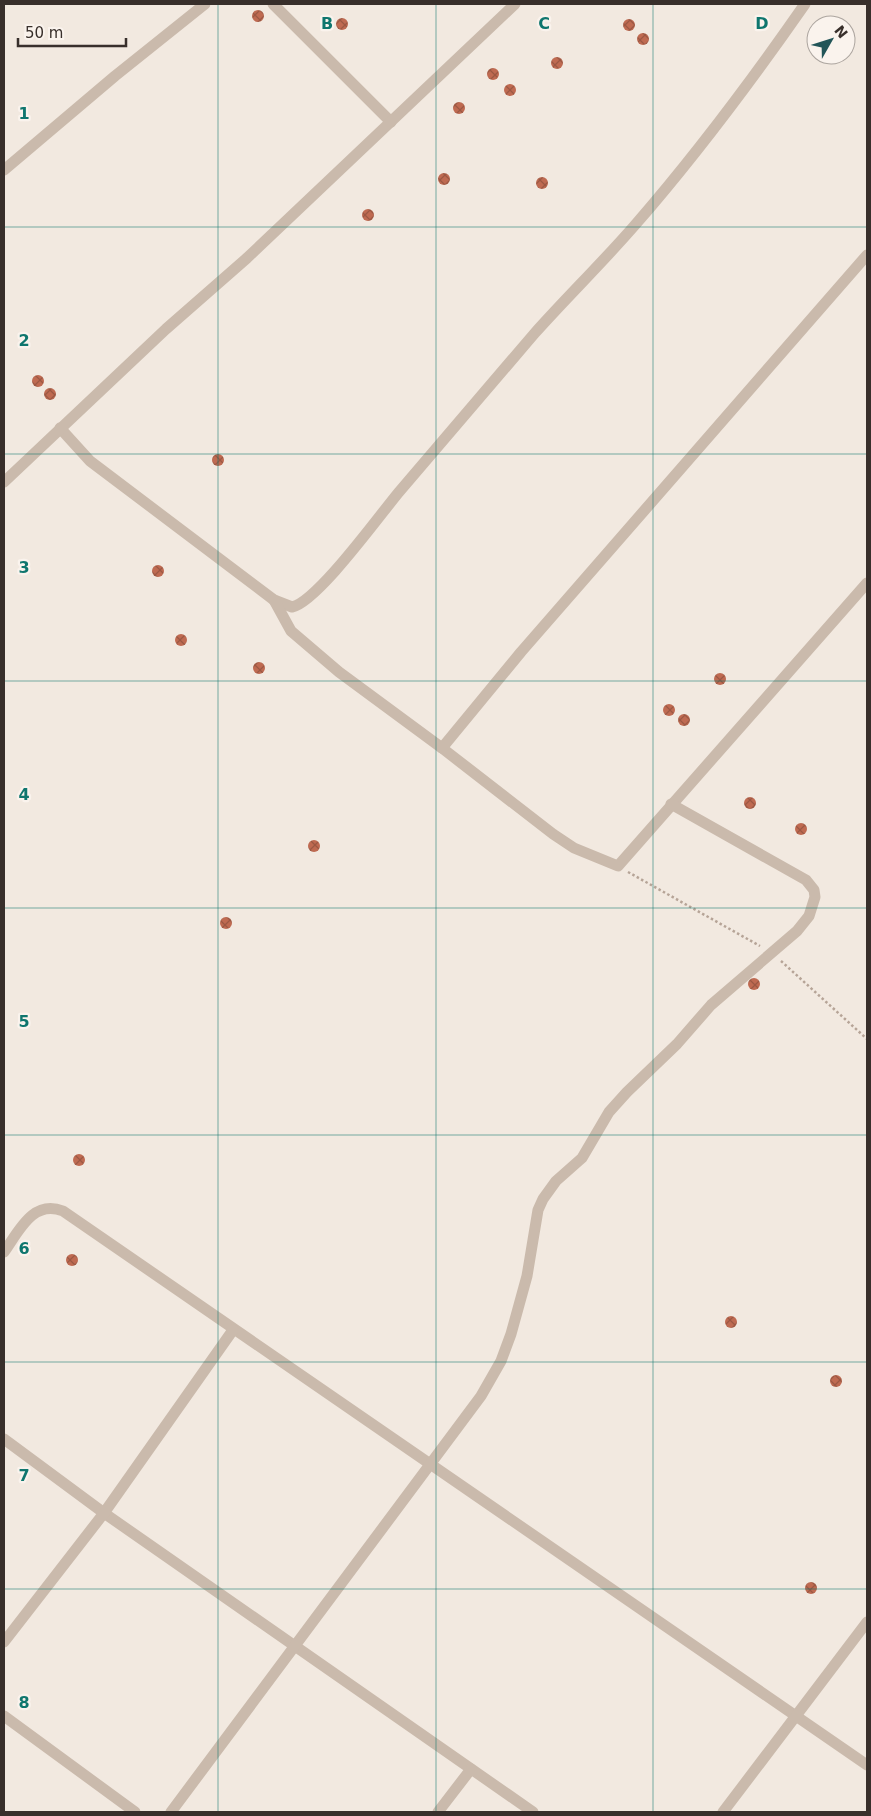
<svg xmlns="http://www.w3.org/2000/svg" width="871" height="1816" viewBox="0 0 871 1816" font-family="'DejaVu Sans',sans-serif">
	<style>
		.building { fill: url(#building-cross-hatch) }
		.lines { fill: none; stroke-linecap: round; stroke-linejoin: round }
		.path { stroke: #b6a497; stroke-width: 2.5; stroke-dasharray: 2.5 2.5; stroke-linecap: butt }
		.minor { stroke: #cabaac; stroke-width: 11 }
		.grid { fill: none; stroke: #0f766e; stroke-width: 1; stroke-opacity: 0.55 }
		.grid-label { font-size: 16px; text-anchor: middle; font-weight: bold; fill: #0f766e; stroke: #faf3ed; stroke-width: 4.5; stroke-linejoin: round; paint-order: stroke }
	</style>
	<defs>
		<pattern id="building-cross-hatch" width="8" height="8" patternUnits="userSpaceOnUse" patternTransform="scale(1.25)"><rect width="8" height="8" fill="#bf6a51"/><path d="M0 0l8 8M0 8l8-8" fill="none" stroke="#9c5843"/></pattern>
	</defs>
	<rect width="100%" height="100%" fill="#f2e9e0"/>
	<g class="building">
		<circle cx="258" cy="16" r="6"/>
		<circle cx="342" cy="24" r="6"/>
		<circle cx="629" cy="25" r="6"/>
		<circle cx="643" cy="39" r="6"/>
		<circle cx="557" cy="63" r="6"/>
		<circle cx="493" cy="74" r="6"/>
		<circle cx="510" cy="90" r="6"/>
		<circle cx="459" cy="108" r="6"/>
		<circle cx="444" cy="179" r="6"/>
		<circle cx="542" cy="183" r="6"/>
		<circle cx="368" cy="215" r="6"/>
		<circle cx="38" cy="381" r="6"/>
		<circle cx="50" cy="394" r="6"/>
		<circle cx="218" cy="460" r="6"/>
		<circle cx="158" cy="571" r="6"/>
		<circle cx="181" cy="640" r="6"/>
		<circle cx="259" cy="668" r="6"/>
		<circle cx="720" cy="679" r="6"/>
		<circle cx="669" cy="710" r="6"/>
		<circle cx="684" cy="720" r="6"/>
		<circle cx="750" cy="803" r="6"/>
		<circle cx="801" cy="829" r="6"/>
		<circle cx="314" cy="846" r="6"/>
		<circle cx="226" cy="923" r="6"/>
		<circle cx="754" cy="984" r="6"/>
		<circle cx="79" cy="1160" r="6"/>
		<circle cx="72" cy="1260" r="6"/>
		<circle cx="731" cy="1322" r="6"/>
		<circle cx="836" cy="1381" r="6"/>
		<circle cx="811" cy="1588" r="6"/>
	</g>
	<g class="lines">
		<g class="path">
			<polyline points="628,872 760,946"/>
			<polyline points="781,961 867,1039"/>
		</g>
		<g class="minor">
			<polyline points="273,4 391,122"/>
			<polyline points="4,170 115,76 205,4"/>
			<path d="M60 428 90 461 274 600 292 607C317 602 379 516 399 492 444 439 489 386 534 334 567 297 602 263 635 225 696 155 752 80 805 4"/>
			<polyline points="4,482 166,329 247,258 515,4"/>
			<polyline points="274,600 291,631 339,672 442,748 553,834 574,848 618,866 867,583"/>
			<polyline points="442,748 521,652 867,255"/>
			<path d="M4 1252C19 1231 33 1199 63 1211L867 1765"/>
			<polyline points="4,1439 104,1513 533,1812"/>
			<polyline points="4,1642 104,1513 233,1330"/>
			<polyline points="4,1716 135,1812"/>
			<polyline points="171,1812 481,1396 501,1361 511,1334 527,1276 538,1210 543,1199 556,1181 582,1158 609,1112 627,1092 677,1044 711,1005 797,931 809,916 815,897 814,890 806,880 671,804"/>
			<polyline points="438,1812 471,1769"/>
			<polyline points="723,1812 867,1622"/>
		</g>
	</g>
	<path class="grid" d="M218 4V1812M436 4V1812M653 4V1812M4 227H867M4 454H867M4 681H867M4 908H867M4 1135H867M4 1362H867M4 1589H867"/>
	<g class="grid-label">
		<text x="327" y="29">B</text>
		<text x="544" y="29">C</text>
		<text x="762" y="29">D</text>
		<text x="24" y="119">1</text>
		<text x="24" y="346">2</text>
		<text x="24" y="573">3</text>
		<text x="24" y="800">4</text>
		<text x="24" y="1027">5</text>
		<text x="24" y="1254">6</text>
		<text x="24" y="1481">7</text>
		<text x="24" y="1708">8</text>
	</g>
	<rect width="871" height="1816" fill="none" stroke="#382f2b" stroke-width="10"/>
	<g transform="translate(831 40) rotate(51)"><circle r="24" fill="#faf3ed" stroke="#aca59f"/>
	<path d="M0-4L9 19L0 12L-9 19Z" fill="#225558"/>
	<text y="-8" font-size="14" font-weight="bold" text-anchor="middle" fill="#382f2b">N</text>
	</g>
	<path d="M18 38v8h108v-8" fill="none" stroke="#382f2b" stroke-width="2.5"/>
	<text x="25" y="38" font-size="15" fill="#382f2b" stroke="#faf3ed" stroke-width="4" paint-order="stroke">50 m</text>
</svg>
